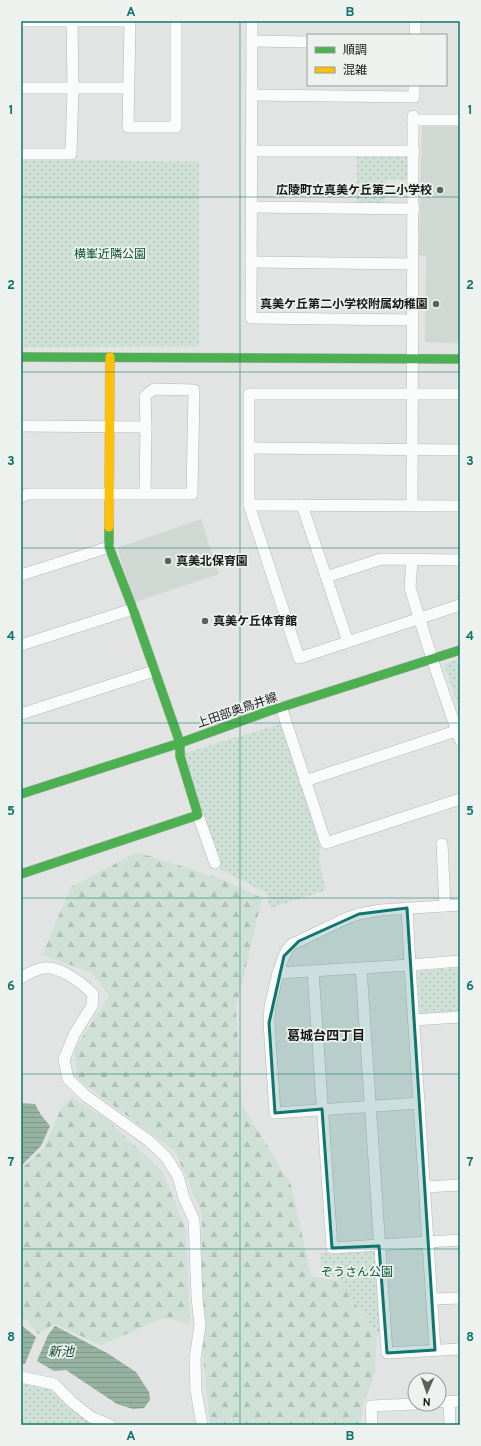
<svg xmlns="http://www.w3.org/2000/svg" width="481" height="1446" viewBox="0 0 481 1446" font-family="Overpass,'Noto Sans JP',sans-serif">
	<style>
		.built { fill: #d0d8d3 }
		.forest { fill: url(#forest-firs) }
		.park { fill: url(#park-dots) }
		.water { fill: url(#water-rules) }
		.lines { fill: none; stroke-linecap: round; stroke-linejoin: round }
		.street-casing { stroke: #b6b8b7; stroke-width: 12 }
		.fast-casing { stroke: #b6b8b7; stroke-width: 10 }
		.slow-casing { stroke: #b6b8b7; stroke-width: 10 }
		.street { stroke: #fafbfb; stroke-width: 11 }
		.fast { stroke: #4caf50; stroke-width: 9 }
		.slow { stroke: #ffc107; stroke-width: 9 }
		.marked { fill: #0f766e; fill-opacity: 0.2; stroke: #0f766e; stroke-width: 3; stroke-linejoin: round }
		.grid { fill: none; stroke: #0f766e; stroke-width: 1; stroke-opacity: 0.55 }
		.poi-dot { fill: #5d5f5e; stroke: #edf2ef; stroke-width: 1.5 }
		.labels { text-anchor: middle; stroke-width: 3.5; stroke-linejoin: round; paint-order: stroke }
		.poi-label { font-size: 12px; font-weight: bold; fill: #161817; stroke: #edf2ef; text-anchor: end }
		.park-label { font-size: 12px; fill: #095435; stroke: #edf2ef }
		.street-label { font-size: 12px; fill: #161817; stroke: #edf2ef }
		.neighbourhood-label { font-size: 13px; font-weight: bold; fill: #161817; stroke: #edf2ef }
		.water-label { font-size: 13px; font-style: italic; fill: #13472f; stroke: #edf2ef }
		.neatline { fill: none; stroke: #0f766e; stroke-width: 1.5 }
		.grid-label { font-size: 13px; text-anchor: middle; font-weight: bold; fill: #0f766e }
	</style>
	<defs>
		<pattern id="forest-firs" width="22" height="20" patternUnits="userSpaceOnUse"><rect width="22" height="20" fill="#cfe0d6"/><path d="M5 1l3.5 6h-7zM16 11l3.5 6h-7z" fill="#b1bfb7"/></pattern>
		<pattern id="park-dots" width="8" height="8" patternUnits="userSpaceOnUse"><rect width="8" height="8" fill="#cfe0d6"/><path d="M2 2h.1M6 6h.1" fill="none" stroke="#b1bfb7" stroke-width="1.8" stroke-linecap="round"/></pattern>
		<pattern id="water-rules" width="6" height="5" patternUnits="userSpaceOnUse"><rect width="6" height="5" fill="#96b3a2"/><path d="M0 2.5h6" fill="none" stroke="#81998b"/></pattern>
	</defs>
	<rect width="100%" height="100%" fill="#e1e4e2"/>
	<g class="built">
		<polygon points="422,124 460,125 460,343 425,342 426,256 419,255"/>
		<polygon points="201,519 219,574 135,602 117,548"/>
	</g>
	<g class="forest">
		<polygon points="137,852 224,880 262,898 236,1009 242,1105 291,1185 311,1276 339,1281 377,1333 375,1373 363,1403 361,1425 210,1425 202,1347 202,1214 175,1151 77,1079 74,1050 109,996 93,973 42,955 71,887"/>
		<polygon points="72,1097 107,1120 163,1172 186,1230 190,1324 164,1318 101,1345 54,1324 38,1334 27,1320 21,1318 21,1169 44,1148 62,1106"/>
	</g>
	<g class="park">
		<polygon points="357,155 405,156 410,161 409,180 386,180 385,203 357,203"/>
		<polygon points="21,159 199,162 199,346 21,347"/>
		<polygon points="460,659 460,712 444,664"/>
		<polygon points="283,723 320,846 319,862 326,890 271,908 266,893 220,869 182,754"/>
		<polygon points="460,968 460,1012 423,1014 419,1012 418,975 420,971"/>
		<polygon points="375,1251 381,1338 337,1278 322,1274 320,1253"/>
		<polygon points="21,1384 50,1387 87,1421 95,1425 21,1425"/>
	</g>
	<g class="water">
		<polygon points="21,1103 35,1104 41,1115 50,1126 41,1146 21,1166"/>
		<polygon points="21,1325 36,1337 25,1364 21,1364"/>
		<polygon points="55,1326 107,1353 136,1372 149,1392 150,1400 144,1408 133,1409 117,1404 66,1370 54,1371 37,1361 48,1335"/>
	</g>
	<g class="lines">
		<defs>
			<g id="street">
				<polyline points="21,21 130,21"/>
				<polyline points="130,21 128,127 176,127 176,21"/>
				<polyline points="252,21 251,318 413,320"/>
				<polyline points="415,35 415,21"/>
				<polyline points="252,41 308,42"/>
				<polyline points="21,88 129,88"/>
				<polyline points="252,95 414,97 414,85"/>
				<polyline points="413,120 460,120"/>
				<polyline points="251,151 414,151"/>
				<polyline points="21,154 71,154 73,88 72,21"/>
				<polyline points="251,207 414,209"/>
				<polyline points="251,262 413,264"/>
				<polyline points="460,394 249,394 249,505 299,658 460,605"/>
				<polyline points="21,426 146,427 145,396 154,389 194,390 192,494 28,494 21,497"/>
				<polyline points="249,448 460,450"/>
				<polyline points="145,493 146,427"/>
				<polyline points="249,505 460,506"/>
				<polyline points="302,505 348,642"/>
				<polyline points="412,505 413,116"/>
				<polyline points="412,560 410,588 432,659 460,740"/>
				<polyline points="21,575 109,547"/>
				<polyline points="326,577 381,559 460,560"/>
				<polyline points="21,645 133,609"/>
				<polyline points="281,707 326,843 460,799"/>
				<polyline points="21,714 154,671"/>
				<polyline points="305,781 456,731"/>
				<polyline points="198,815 215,863"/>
				<polyline points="442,844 445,906"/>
				<polyline points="407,908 410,965 460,961"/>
				<polyline points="361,968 387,1353 460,1349"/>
				<polyline points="313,971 332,1248 460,1240"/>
				<polyline points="278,973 410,965 435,1350"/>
				<path d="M21 978C27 974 37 969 44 968 60 966 82 983 93 994L92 1006 75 1033 64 1059 68 1079 86 1096 149 1141 166 1157 178 1176 184 1198 194 1220 197 1298 200 1325 195 1359 196 1391 202 1425"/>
				<polyline points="413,1020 460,1017"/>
				<polyline points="419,1103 275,1113 269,1023 270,1007 278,973 284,956 287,950 292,944 299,941 347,918 359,914 381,910 460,905"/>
				<polyline points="425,1187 460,1185"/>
				<polyline points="432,1299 460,1298"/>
				<polyline points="21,1377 54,1384 72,1402 91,1417 110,1425"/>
				<polyline points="439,1402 460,1401"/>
				<polyline points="449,1402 450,1425"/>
				<polyline points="372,1425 371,1406 415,1404"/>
			</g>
			<g id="fast">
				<polyline points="21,357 460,359"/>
				<polyline points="21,794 180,743 269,711 460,650"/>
				<polyline points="21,874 198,815 180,756 180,743 133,609 109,547 109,527"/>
			</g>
			<polyline id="slow" points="109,527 110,357"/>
		</defs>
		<use href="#street" class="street-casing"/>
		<use href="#fast" class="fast-casing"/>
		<use href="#slow" class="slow-casing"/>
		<use href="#street" class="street"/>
		<use href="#fast" class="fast"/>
		<use href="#slow" class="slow"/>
	</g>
	<path class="marked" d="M407 908 435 1350 387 1353 379 1246 332 1248 322 1109 275 1113 269 1023 284 956 299 941 359 914Z"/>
	<path class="grid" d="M240 21V1425M21 197H460M21 372H460M21 548H460M21 723H460M21 898H460M21 1074H460M21 1249H460"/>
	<g class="poi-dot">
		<circle cx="440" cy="190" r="4"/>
		<circle cx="436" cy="304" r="4"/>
		<circle cx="168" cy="561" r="4"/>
		<circle cx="205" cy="621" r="4"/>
	</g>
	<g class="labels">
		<g class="poi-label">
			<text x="432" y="194">広陵町立真美ケ丘第二小学校</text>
			<text x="428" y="308">真美ケ丘第二小学校附属幼稚園</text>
			<text x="176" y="565" text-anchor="start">真美北保育園</text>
			<text x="213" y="625" text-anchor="start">真美ケ丘体育館</text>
		</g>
		<g class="park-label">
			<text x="110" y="258">横峯近隣公園</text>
			<text x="357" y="1276">ぞうさん公園</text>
		</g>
		<g class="street-label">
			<text transform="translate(237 710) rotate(-19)" y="4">上田部奥鳥井線</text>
		</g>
		<g class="neighbourhood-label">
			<text x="326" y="1040">葛城台四丁目</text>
		</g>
		<g class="water-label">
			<text x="61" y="1356">新池</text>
		</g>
	</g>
	<rect width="481" height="1446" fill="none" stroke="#edf2ef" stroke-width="44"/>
	<rect x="307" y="34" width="140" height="52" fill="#edf2ef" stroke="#979b99"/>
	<rect x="315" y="47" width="20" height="6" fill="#4caf50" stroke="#979b99"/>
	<text x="343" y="54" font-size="12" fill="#161817">順調</text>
	<rect x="315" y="67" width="20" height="6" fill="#ffc107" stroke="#979b99"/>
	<text x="343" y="74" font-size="12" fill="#161817">混雑</text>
	<g transform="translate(427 1392) rotate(182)"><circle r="19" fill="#edf2ef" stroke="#979b99"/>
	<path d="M0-3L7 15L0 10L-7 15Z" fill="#5d5f5e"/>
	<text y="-6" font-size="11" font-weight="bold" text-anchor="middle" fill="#161817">N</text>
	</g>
	<rect x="22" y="22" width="437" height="1402" class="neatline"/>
	<g class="grid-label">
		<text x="131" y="16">A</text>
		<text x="350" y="16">B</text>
		<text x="11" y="114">1</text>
		<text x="470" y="114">1</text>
		<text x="11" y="289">2</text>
		<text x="470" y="289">2</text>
		<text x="11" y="465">3</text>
		<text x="470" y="465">3</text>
		<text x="11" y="640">4</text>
		<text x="470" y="640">4</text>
		<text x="11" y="815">5</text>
		<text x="470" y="815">5</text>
		<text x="11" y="990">6</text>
		<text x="470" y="990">6</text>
		<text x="11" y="1166">7</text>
		<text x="470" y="1166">7</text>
		<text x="11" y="1341">8</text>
		<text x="470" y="1341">8</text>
		<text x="131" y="1440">A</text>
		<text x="350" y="1440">B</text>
	</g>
</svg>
